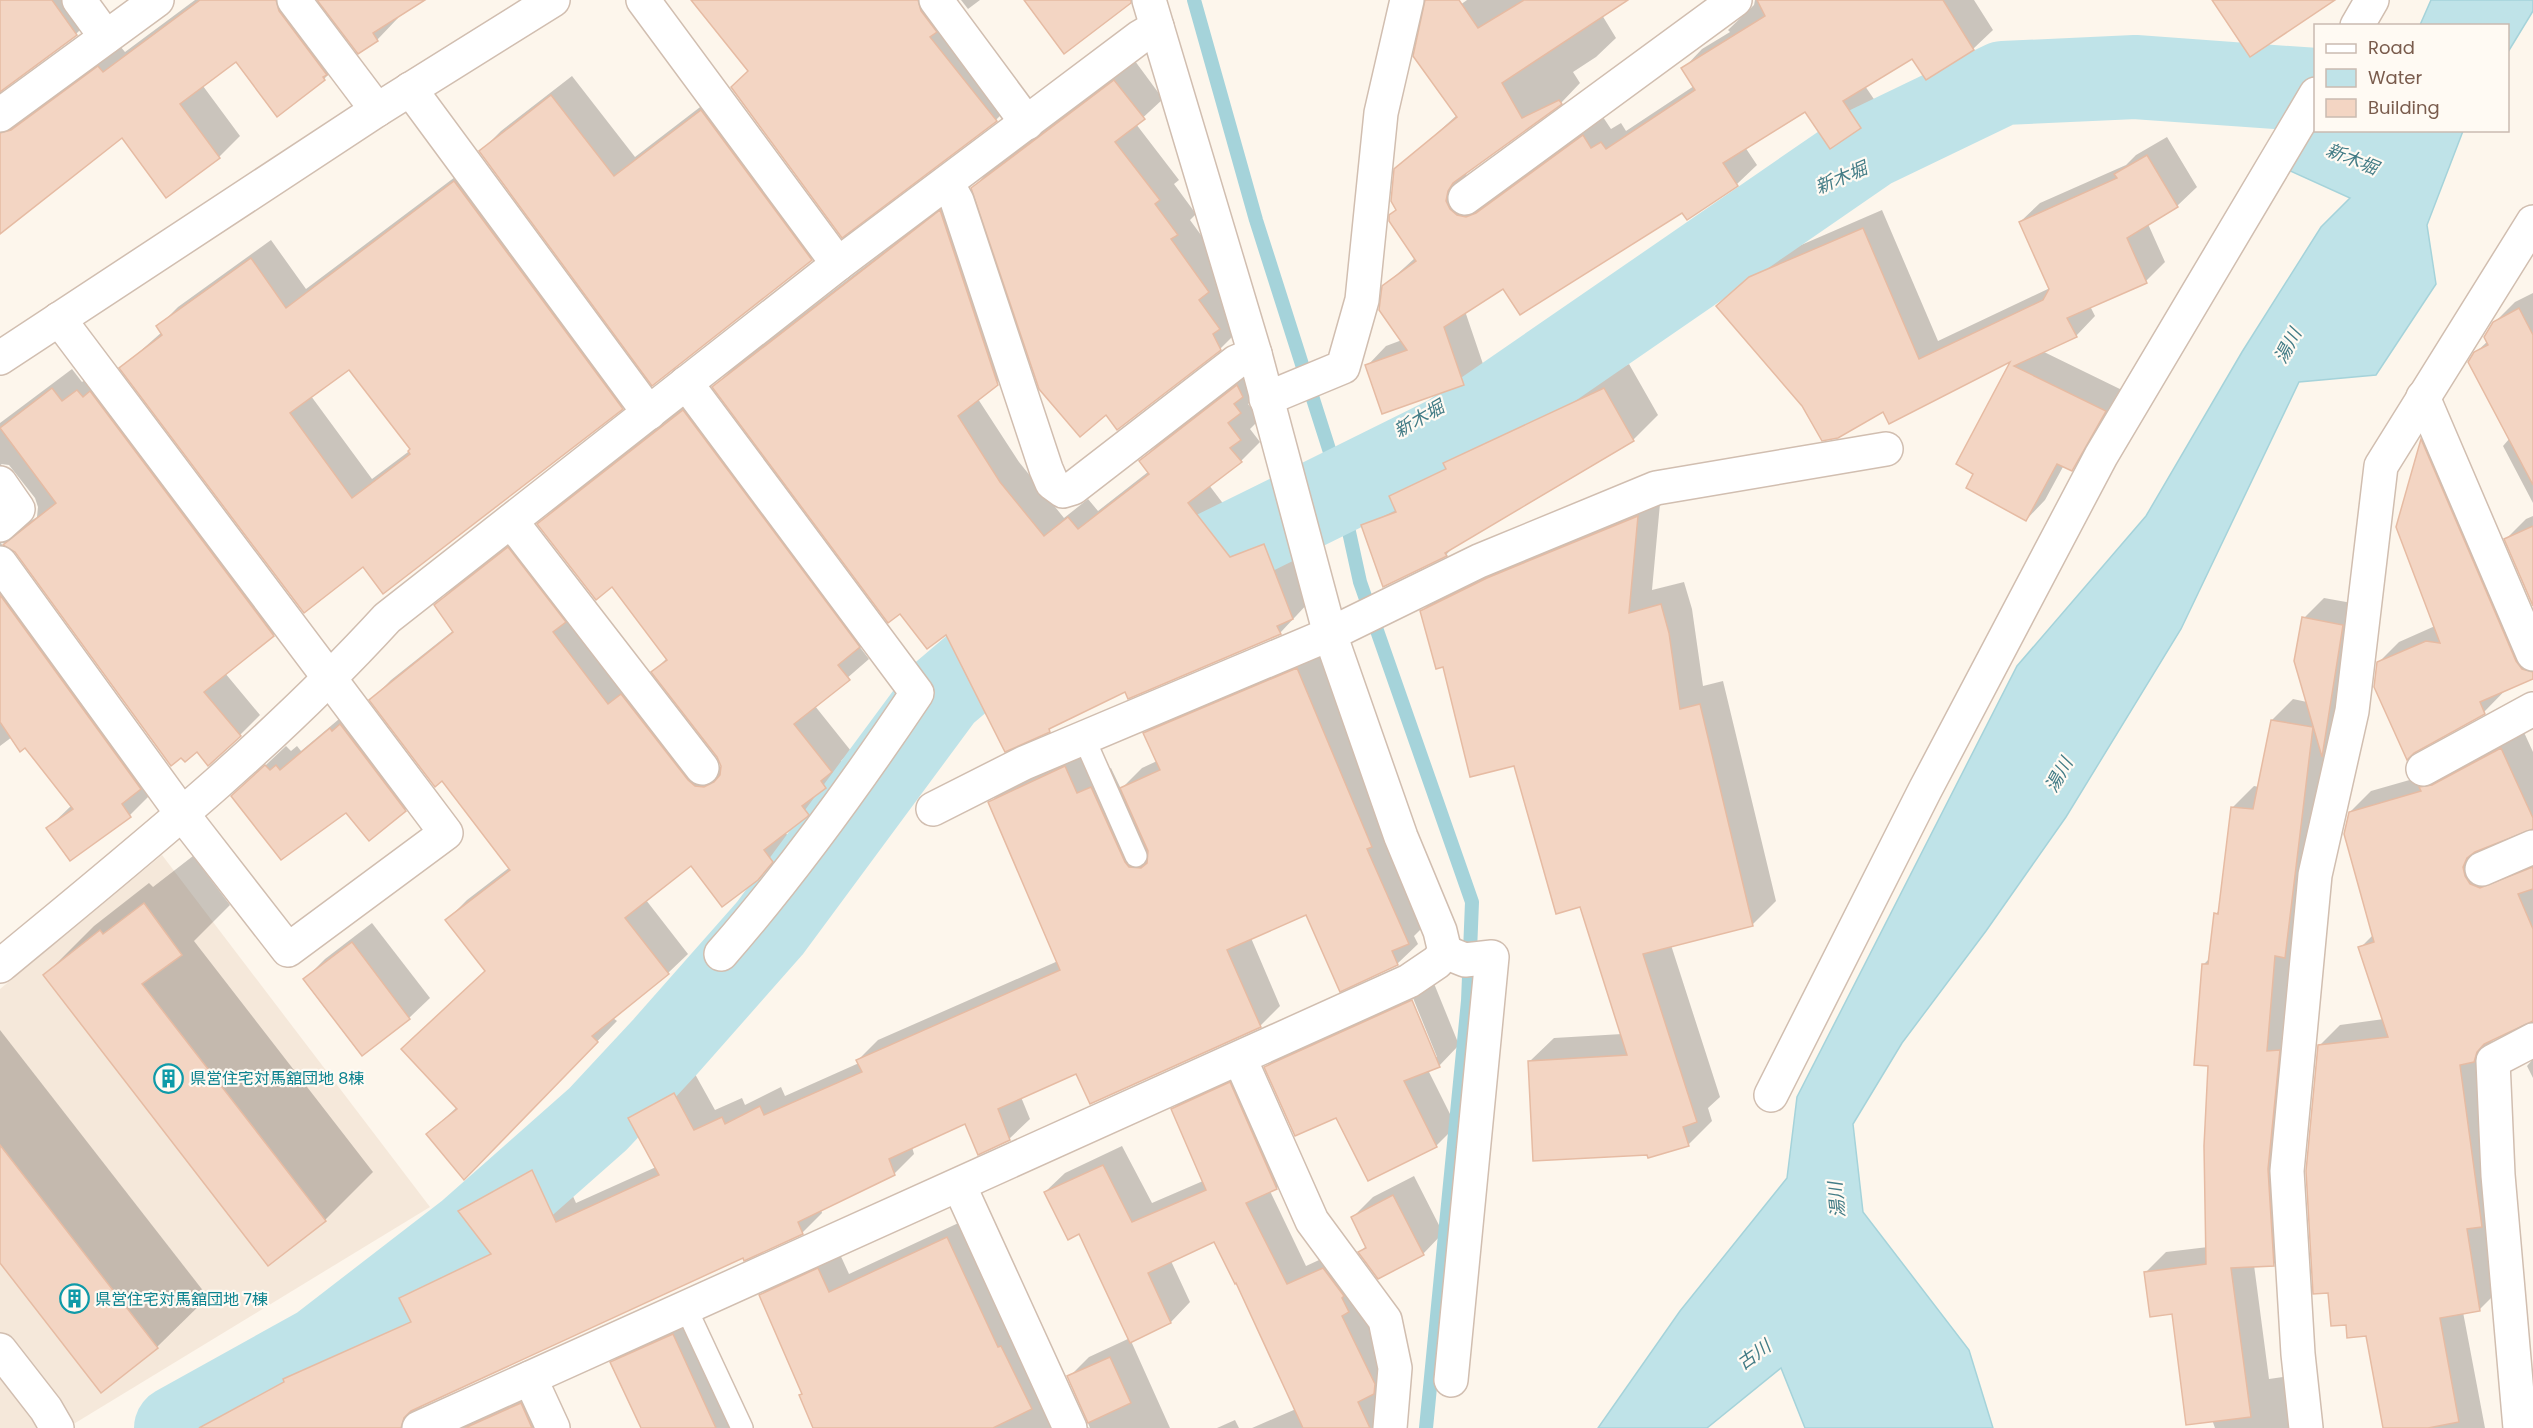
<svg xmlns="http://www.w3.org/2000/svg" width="2533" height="1428" viewBox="0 0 2533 1428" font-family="Poppins,'Noto Sans JP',sans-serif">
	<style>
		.residential { fill: #f5e8da }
		.water { fill: #bfe3e8; stroke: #a5d3da; stroke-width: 1.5 }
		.shadow { fill: #0003; fill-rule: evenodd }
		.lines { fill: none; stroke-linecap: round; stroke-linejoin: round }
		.stream { stroke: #a5d3da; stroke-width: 14 }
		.river { stroke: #bfe3e8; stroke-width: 84 }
		.building { fill: #f3d5c3; stroke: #e6bba3; stroke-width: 1.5; fill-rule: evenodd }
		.service-casing { stroke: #d1beb0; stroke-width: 24 }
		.minor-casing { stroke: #d1beb0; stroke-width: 36 }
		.tertiary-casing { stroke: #d1beb0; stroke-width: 36 }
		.service { stroke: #fff; stroke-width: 21 }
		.minor { stroke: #fff; stroke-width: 33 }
		.tertiary { stroke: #fff; stroke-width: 33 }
		.labels { text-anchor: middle; stroke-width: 4.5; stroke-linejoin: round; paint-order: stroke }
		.culture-label { font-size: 16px; fill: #0d838f; stroke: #fffaf3; text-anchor: start }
		.water-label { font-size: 18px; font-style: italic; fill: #437c86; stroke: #fffaf3 }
	</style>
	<rect width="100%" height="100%" fill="#fdf6ec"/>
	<polygon class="residential" points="162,855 430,1207 67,1428 0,1428 0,989"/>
	<g class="water">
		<polygon points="2431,0 2533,0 2533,11 2508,52 2508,26 2420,25"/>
		<polygon points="2315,117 2316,130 2463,131 2427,225 2436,284 2376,375 2299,382 2181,629 2066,817 1986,931 1902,1043 1853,1124 1863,1212 1969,1350 1993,1428 1805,1428 1781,1368 1707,1428 1598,1428 1680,1311 1787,1178 1797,1097 2017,666 2146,516 2242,352 2321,227 2350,198 2288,170"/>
	</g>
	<g class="shadow">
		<polygon points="0,0 86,0 96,14 76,34 2,88 0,101"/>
		<polygon points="195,0 308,0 345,58 324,79 277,115 236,60 203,86 240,136 219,157 122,136 0,231 0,119 120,46 125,52"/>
		<polygon points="319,0 422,0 397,16 398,18 377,40"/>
		<polygon points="693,0 948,0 1015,100 996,120 749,70"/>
		<polygon points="961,0 980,0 968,9"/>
		<polygon points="1467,0 1625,0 1602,15 1616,38 1596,57 1573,72 1580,83 1561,103 1467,172 1465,179 1603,117 1611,129 1621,123 1626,131 1694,86 1683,69 1702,49 1730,32 1728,30 1754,5 1755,0 1974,0 1993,30 1973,49 1913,57 1865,86 1880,108 1860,127 1805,110 1745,147 1757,165 1737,184 1687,218 1682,211 1503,286 1465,311 1483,364 1464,383 1383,412 1367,366 1386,346 1402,340 1384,286 1415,258 1398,209 1396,170 1457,115 1439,20"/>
		<polygon points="1135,61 1163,99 1136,124 1179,180 1174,184 1196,214 1190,220 1228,272 1240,329 1220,349 973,188 992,168"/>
		<polygon points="572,76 635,157 721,91 831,239 811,259 481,151 501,131"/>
		<polygon points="2167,137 2197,187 2177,206 2148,224 2165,262 2146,281 2090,306 2095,316 2076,336 2042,351 2124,391 2091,450 2072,469 2064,465 2045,500 2026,520 2013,359 1884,410 1803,405 1718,306 1771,258 1882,210 1938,341 2050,288 2020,222 2040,203 2126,165 2136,155"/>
		<path d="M475 162 641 388 622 408 363 565 121 368 162 332 158 327 178 307 271 240 306 289ZM350 368 412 449 372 479 311 396Z"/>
		<polygon points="960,193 1017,364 978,399 1019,462 1064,518 1088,499 1098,511 1148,472 1141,461 1160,442 1257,366 1260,393 1248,404 1260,419 1250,429 1260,442 1241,461 1209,485 1250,539 1284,526 1312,599 1280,633 1126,690 1055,724 1049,730 1006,750 946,633 901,611 714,387 734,367"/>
		<polygon points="2533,293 2533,503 2503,446 2510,438 2475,353 2488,341 2494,323 2515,302"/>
		<polygon points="1629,364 1658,415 1633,440 1456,544 1446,555 1363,526 1392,499 1391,496 1416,471 1456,452 1470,438"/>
		<path d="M72 369 82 382 98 371 294 615 273 635 225 673 260 715 240 735 16 551 8 544 1 543 150 795 130 815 70 859 48 828 72 805 25 746 12 737 0 746V423ZM1 464 9 465 35 498 38 507 37 517 26 524 12 485Z"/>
		<polygon points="703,391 878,626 859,646 869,659 815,706 851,751 841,761 845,767 823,788 828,794 785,832 792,841 758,879 691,864 646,900 688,954 668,973 613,1018 617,1021 484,1158 428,1134 457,1107 487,970 447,920 467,900 510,867 442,779 371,700 391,680 454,630 436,605 456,585 528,528 715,766 722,767 718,756 653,672 667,658 613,585 539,524 559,504"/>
		<polygon points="2441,421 2526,669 2484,712 2378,663 2399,642 2435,626 2397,527 2422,440"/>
		<polygon points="1661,493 1652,590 1684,582 1692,609 1703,686 1723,681 1776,901 1752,925 1671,945 1720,1097 1708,1108 1712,1121 1688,1145 1530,1061 1554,1038 1622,1034 1581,905 1515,764 1444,666 1422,611 1446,587"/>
		<polygon points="2533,516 2533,604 2506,539 2526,519"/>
		<polygon points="2324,598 2363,605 2341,735 2294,1244 2273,1265 2254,1265 2269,1379 2303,1374 2313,1428 2215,1428 2173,1312 2145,1273 2166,1252 2208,1247 2209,1065 2204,964 2210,958 2216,914 2220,909 2233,807 2254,786 2259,787 2272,720 2293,699 2307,702 2304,618"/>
		<polygon points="1317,649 1392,825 1428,922 1414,936 1418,944 1397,964 1307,913 1251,938 1280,1006 1260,1026 1077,1072 1021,1097 1030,1119 1009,1139 966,1122 912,1147 914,1154 894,1174 821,1209 822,1213 802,1233 744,1256 420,1405 422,1416 541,1383 567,1428 183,1428 295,1368 305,1359 408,1313 401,1298 422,1278 487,1246 460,1211 480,1191 553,1151 576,1203 656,1167 630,1118 651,1098 695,1074 715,1110 742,1098 745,1105 781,1087 785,1096 859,1063 858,1060 878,1040 1058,961 990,803 1010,782 1086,747 1097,774 1111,768 1121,789 1142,768 1157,761 1145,733 1165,713"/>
		<polygon points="351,709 425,789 405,810 346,811 233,796 286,746 291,751 297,746 301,751"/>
		<polygon points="2522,728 2533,752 2533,828 2484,846 2485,856 2533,857 2533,1020 2495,1038 2482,1052 2500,1289 2479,1310 2463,1312 2485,1428 2384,1428 2319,1046 2340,1025 2384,1019 2360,948 2374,934 2350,812 2371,791 2434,773"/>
		<polygon points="193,856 230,905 194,941 373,1172 325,1220 45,975 94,926 149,883 153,887"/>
		<polygon points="372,923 430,998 409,1018 305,979 325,959"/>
		<path d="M1433 981 1459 1045 1439 1066 1428 1070 1456 1126 1436 1146 1266 1067 1286 1047ZM1411 993 1437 1057H1434L1408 994Z"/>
		<polygon points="0,1030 208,1297 157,1347 102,1391 0,1260"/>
		<polygon points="2533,1059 2533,1078 2527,1066"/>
		<polygon points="1250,1064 1296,1168 1277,1188 1270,1191 1306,1266 1343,1249 1363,1276 1391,1410 1373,1428 1252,1428 1296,1409 1237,1281 1215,1240 1171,1261 1190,1302 1171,1322 1131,1341 1170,1428 815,1428 803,1393 761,1295 781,1276 838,1250 849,1274 967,1219 1079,1424 1090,1428 1069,1377 1089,1357 1130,1338 1079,1232 1045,1192 1065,1173 1122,1146 1152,1203 1203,1181 1172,1110 1192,1090"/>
		<polygon points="1414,1176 1443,1233 1423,1254 1360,1252 1367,1245 1353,1217 1373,1197"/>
		<polygon points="693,1315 745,1428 642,1428 612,1362 633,1342"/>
		<polygon points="1235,1420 1239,1428 1217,1428"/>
	</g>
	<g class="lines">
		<polyline class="stream" points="1194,0 1256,220 1335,468 1360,582 1472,902 1468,1001 1426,1428"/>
		<polyline class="river" points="176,1428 320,1348 469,1233 598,1119 665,1047 770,928 943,694 996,649 1186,567 1449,437 1870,147 2003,83 2135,77 2316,90"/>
	</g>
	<g class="building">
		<polygon points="0,0 52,0 77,35 0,92"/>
		<polygon points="200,0 276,0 279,11 327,75 323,77 325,80 277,117 236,62 180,104 220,158 166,198 122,138 0,234 0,133 11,130 98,66 103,72"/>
		<polygon points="317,0 425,0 373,33 378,41 358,54"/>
		<polygon points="691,0 918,0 921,11 937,32 930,37 997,121 842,238 731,87 748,71"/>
		<polygon points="1024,0 1131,0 1131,3 1064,54"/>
		<polygon points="1425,0 1459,0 1478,28 1524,0 1628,0 1502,83 1522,118 1559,100 1562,104 1453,183 1448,191 1446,201 1450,209 1457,215 1466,217 1476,213 1583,135 1591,148 1601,142 1606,149 1695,90 1681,68 1765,16 1757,0 1943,0 1974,50 1926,80 1912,59 1843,101 1861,128 1830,149 1805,112 1723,163 1738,186 1687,220 1682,213 1520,315 1503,289 1444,327 1464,385 1382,414 1365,365 1407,350 1379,310 1382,286 1416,261 1389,221 1389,215 1396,210 1391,201 1394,169 1457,117 1413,56"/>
		<polygon points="2212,0 2335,0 2250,57"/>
		<polygon points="1114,80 1145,119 1115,142 1160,200 1155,204 1178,235 1171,239 1209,292 1199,300 1220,329 1213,334 1221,350 1117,430 1106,415 1080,437 1039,389 971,188"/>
		<polygon points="551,95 614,176 701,110 812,260 652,386 479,151"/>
		<polygon points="2147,155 2178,207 2127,238 2147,283 2067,318 2077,337 2014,366 2106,411 2072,471 2057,464 2026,521 1966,488 1973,474 1956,464 2010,362 1889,424 1883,412 1838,438 1822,441 1802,406 1716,306 1749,277 1863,228 1919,359 2043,300 2049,289 2019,222 2117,178 2114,174"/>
		<path d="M454 181 623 409 383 594 363 567 304 613 119 368 162 335 156 326 251 258 286 308ZM349 370 410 449 408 451 410 454 352 498 290 413Z"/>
		<polygon points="940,210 998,385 958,416 1000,482 1044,536 1068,517 1078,529 1149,474 1139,461 1237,385 1243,397 1234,404 1241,413 1228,423 1241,440 1230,448 1242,462 1188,503 1230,557 1264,544 1293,619 1277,626 1281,634 1128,699 1125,692 1049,729 1050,732 1005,752 946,635 927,649 900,614 888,623 712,387"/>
		<polygon points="2519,308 2533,335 2533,485 2468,362 2474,352 2488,345 2484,337 2493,322"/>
		<polygon points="52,388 62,401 77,390 83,397 90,391 274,636 204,692 241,736 208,766 197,752 185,762 181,758 171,766 15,552 3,545 56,503 0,428"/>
		<polygon points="1604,388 1634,441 1445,553 1447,556 1383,587 1361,525 1396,512 1389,496 1446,469 1443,463"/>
		<polygon points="683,410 860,647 838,665 850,680 794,724 832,772 821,781 826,788 802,806 809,815 807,817 764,850 773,862 758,880 722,907 691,866 625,918 669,974 592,1036 598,1042 464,1180 426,1134 457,1109 401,1049 485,971 445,920 510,870 442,781 435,787 369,700 453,632 434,605 508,547 566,622 553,632 608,704 621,694 688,780 695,786 704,787 714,782 720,775 721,766 717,757 651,672 667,660 612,587 596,600 537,524"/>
		<polygon points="2421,439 2516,661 2522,669 2533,672 2533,679 2480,702 2485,714 2414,753 2407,760 2374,687 2377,662 2426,641 2440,643 2396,527"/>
		<polygon points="1638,516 1629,613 1661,604 1669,633 1680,709 1700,704 1753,926 1643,954 1697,1122 1683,1127 1689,1146 1648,1158 1647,1155 1533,1161 1528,1061 1627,1055 1580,907 1556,914 1514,766 1470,777 1443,667 1436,669 1420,611 1487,578"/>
		<polygon points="2533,526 2533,606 2504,539"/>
		<polygon points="0,595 141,789 122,804 131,817 70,861 46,828 73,809 25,748 20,752 0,722"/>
		<polygon points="2302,617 2343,625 2322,757 2294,661"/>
		<polygon points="1297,668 1372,847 1367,849 1409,944 1392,951 1398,965 1340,992 1306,915 1227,950 1261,1027 1090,1104 1076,1074 998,1109 1010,1140 978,1155 965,1124 889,1159 895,1175 798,1222 803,1234 744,1261 743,1258 411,1411 404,1418 401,1428 199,1428 284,1382 283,1379 411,1322 399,1298 491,1254 458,1211 532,1170 556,1222 659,1175 628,1118 674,1093 694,1130 722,1117 725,1124 760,1106 764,1115 862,1072 856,1060 1060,970 988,802 1065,766 1077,793 1091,787 1125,862 1129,867 1141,868 1147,863 1148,851 1120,788 1160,770 1143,733"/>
		<polygon points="2271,720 2313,727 2285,958 2275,956 2267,1051 2280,1050 2268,1169 2274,1266 2231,1268 2251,1417 2186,1425 2172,1314 2150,1317 2144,1272 2206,1264 2204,1146 2208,1066 2194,1065 2202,964 2208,964 2214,913 2218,914 2231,807 2253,809"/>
		<polygon points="340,724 406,811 369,841 346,813 281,860 231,796 265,765 270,770 276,765 280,770 330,728 332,731"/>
		<polygon points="2501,748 2533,818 2533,829 2475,852 2467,858 2463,867 2465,876 2470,884 2480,888 2533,867 2533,889 2518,894 2533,929 2533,1021 2484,1044 2477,1052 2474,1062 2460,1065 2482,1227 2467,1229 2480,1311 2440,1318 2459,1422 2428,1428 2383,1428 2366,1336 2347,1338 2346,1325 2331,1326 2328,1293 2313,1294 2306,1171 2318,1045 2388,1037 2358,947 2374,942 2344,834 2349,812 2421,791 2419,787 2432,785"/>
		<polygon points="144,903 182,955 142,984 326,1221 268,1266 43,975 100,930 103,934"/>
		<polygon points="352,942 410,1019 362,1056 303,979"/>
		<polygon points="1412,1000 1440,1067 1404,1081 1437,1147 1368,1181 1336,1118 1295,1136 1264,1067"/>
		<polygon points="1230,1082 1277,1189 1246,1203 1287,1284 1323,1268 1344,1296 1342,1298 1349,1312 1342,1316 1375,1384 1374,1394 1358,1402 1370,1428 1303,1428 1236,1283 1235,1284 1214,1242 1148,1273 1171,1323 1130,1343 1079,1234 1068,1240 1044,1192 1103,1165 1132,1222 1206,1190 1171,1109"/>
		<polygon points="0,1145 158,1348 101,1393 0,1263"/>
		<polygon points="1393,1195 1424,1255 1378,1279 1358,1252 1366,1248 1351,1217"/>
		<polygon points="947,1237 998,1347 1001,1346 1032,1409 993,1428 813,1428 799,1395 802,1394 759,1295 818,1268 829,1292"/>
		<polygon points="673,1334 716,1428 641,1428 610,1362"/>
		<polygon points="1110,1357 1131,1403 1088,1423 1067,1376"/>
		<polygon points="521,1403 532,1428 465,1428"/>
	</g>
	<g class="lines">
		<defs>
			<g id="service">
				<polyline points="1084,738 1136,856"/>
				<polyline points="686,1308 742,1428"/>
			</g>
			<g id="minor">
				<polyline points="79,0 106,37"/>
				<polyline points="294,0 377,110"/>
				<polyline points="643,0 838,264"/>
				<polyline points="936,0 1027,123"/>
				<polyline points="2357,26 2372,0"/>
				<polyline points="410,89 649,413"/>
				<polyline points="0,115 157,0"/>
				<polyline points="947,183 957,201 1046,469 1052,483 1063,491 1073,488 1236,362 1255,354"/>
				<polyline points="1465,198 1735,0"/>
				<path d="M686 383 917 693C856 784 793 872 721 954"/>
				<polyline points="2423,397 2533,654"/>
				<polyline points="1266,399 1343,367 1362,300 1381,113 1407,0"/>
				<polyline points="0,483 18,509 0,525"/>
				<polyline points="511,521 702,768"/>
				<polyline points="0,563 183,815 288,950 446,833 59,319"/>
				<polyline points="2423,769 2533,709"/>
				<polyline points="933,809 1024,763 1330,634 1479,561 1656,488 1886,449"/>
				<polyline points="2482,869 2533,847"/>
				<polyline points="1445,952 1465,960 1492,957 1451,1380"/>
				<path d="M0 966C134 855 269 747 387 618L838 264 1140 37 1157 27"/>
				<polyline points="1240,1059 1312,1221 1385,1320 1395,1368 1390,1428"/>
				<polyline points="1771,1095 1925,790 2101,456 2316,94"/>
				<polyline points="959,1185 1070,1428"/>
				<polyline points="0,1350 46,1409 57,1428"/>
				<polyline points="530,1378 553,1428"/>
				<polyline points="419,1428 1409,981 1437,962 1445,952 1440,931 1401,837 1330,634 1255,354 1149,0"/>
				<polyline points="2306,1428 2298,1354 2287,1171 2315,875 2352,711 2381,466 2533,222"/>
				<polyline points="2520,1428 2498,1175 2493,1061 2533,1040"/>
			</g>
			<polyline id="tertiary" points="0,358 377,110 553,0"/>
		</defs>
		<use href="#service" class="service-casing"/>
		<use href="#minor" class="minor-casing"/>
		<use href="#tertiary" class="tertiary-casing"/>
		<use href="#service" class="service"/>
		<use href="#minor" class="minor"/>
		<use href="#tertiary" class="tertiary"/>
	</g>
	<defs>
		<symbol id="building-ring" viewBox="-11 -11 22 22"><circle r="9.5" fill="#fffaf3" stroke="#0f9aa8" stroke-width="1.5"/><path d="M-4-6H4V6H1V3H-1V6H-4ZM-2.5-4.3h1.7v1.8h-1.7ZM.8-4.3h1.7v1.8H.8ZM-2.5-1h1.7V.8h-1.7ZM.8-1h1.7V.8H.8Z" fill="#0f9aa8"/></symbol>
	</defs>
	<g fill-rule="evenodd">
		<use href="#building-ring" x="152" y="1062" width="33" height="33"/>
		<use href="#building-ring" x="58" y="1282" width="33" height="33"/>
	</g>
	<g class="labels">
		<g class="culture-label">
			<text x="190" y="1084">県営住宅対馬舘団地 8棟</text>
			<text x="95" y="1305">県営住宅対馬舘団地 7棟</text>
		</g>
		<g class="water-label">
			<text transform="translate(2352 159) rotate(22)" y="6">新木堀</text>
			<text transform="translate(1841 178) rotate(-23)" y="6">新木堀</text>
			<text transform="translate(2288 346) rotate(-62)" y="6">湯川</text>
			<text transform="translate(1419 419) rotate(-30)" y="6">新木堀</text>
			<text transform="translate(2059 775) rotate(-61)" y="6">湯川</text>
			<text transform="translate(1837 1200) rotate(-96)" y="6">湯川</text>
			<text transform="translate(1754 1355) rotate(-36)" y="6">古川</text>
		</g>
	</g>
	<rect x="2314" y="24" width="195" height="108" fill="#fffaf3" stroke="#cabbb1" stroke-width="1.5"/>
	<rect x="2326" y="44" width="30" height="9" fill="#ffffff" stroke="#cabbb1" stroke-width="1.5"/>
	<text x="2368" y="54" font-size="18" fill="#7a5c4d">Road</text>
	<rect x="2326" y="69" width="30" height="18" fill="#bfe3e8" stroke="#cabbb1" stroke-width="1.5"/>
	<text x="2368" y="84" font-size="18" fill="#7a5c4d">Water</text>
	<rect x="2326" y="99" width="30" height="18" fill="#f3d5c3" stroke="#cabbb1" stroke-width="1.5"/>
	<text x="2368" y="114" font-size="18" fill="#7a5c4d">Building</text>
</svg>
